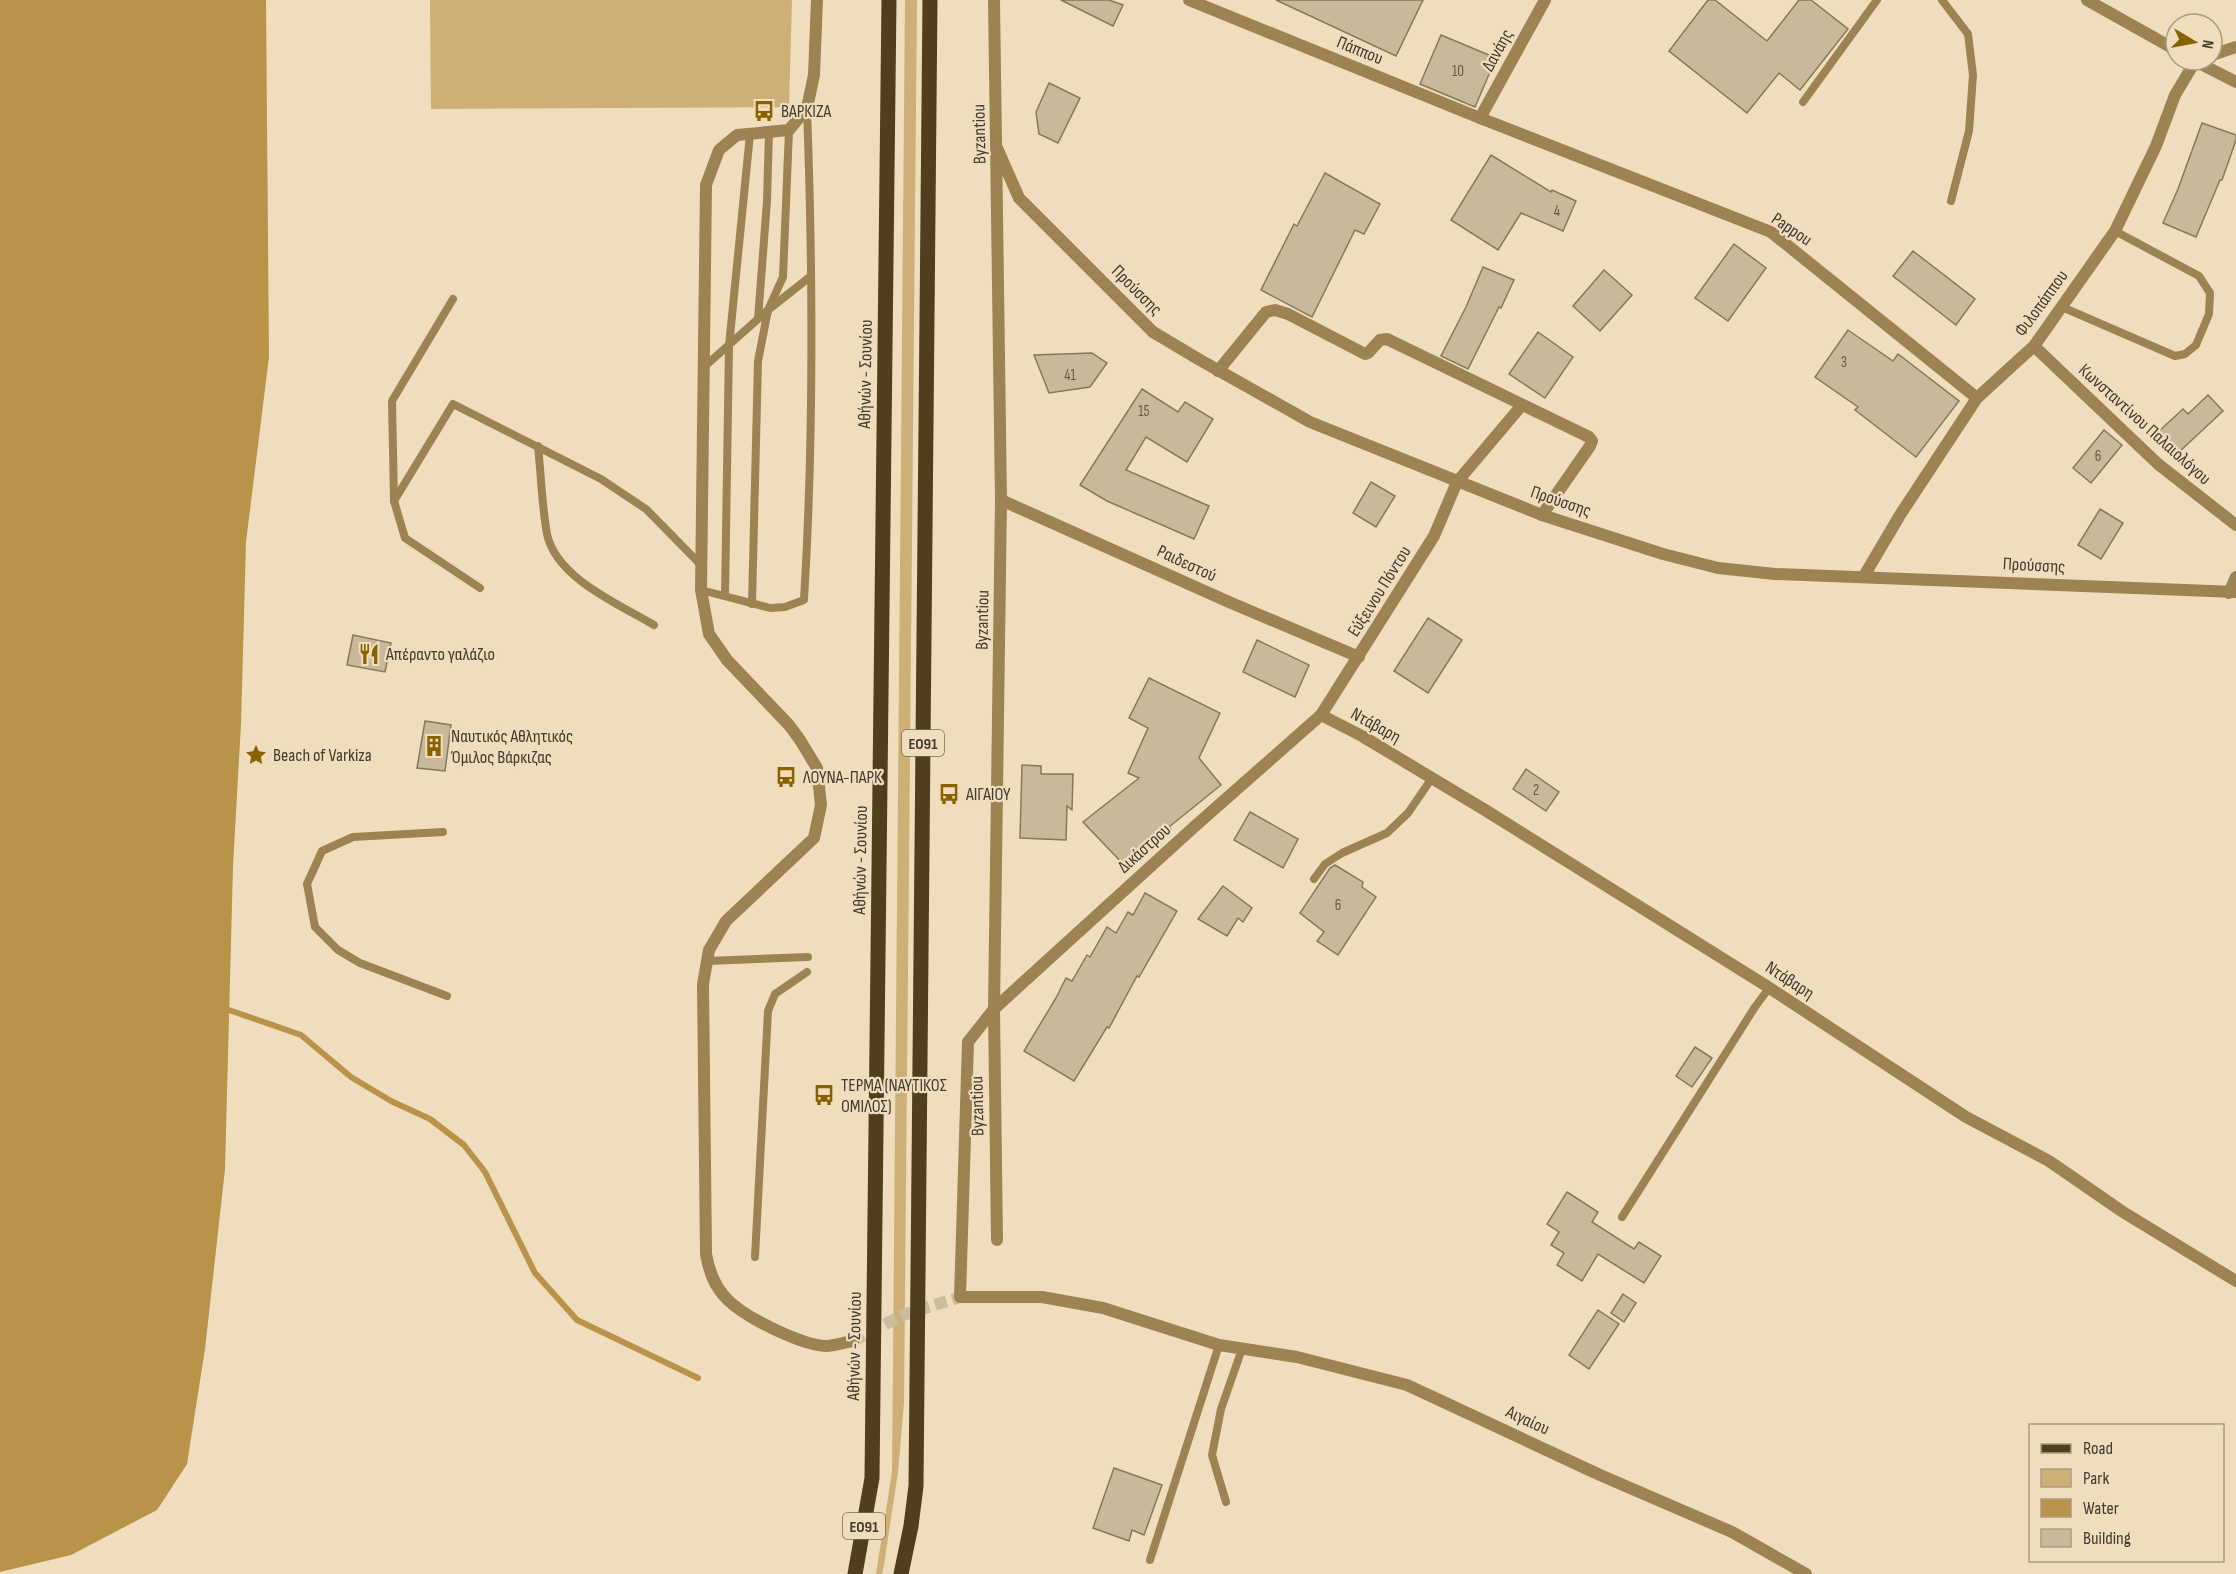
<svg xmlns="http://www.w3.org/2000/svg" width="2236" height="1574" viewBox="0 0 2236 1574" font-family="'Sofia Sans Condensed',sans-serif">
	<style>
		.green { fill: #ceaf77 }
		.water { fill: #b9934a }
		.lines { fill: none; stroke-linecap: round; stroke-linejoin: round }
		.stream { stroke: #b9934a; stroke-width: 6 }
		.building { fill: #c9b899; stroke: #88785b; stroke-width: 1.5 }
		.minor-tunnel { stroke: #ccbda0; stroke-width: 12; stroke-dasharray: 12 6; stroke-linecap: butt }
		.service { stroke: #9d8353; stroke-width: 8 }
		.minor { stroke: #9d8353; stroke-width: 12 }
		.primary { stroke: #503e1c; stroke-width: 15 }
		.labels { text-anchor: middle; stroke-width: 4.5; stroke-linejoin: round; paint-order: stroke }
		.number-label { font-size: 15px; fill: #645a49 }
		.shield { fill: #efddbd; stroke: #766c59; stroke-width: 1.5 }
		.shield-label { font-size: 16px; font-weight: bold; fill: #423b2e }
		.street-label { font-size: 18px; fill: #423b2e; stroke: #efddbd }
		.poi-label { font-size: 18px; fill: #423b2e; stroke: #efddbd; text-anchor: start }
	</style>
	<rect width="100%" height="100%" fill="#efddbd"/>
	<g class="green">
		<polygon points="430,0 792,0 789,107 431,109"/>
		<polygon points="905,0 917,0 904,1403 898,1472 884,1565 882,1574 876,1574 892,1472"/>
	</g>
	<polygon class="water" points="0,0 266,0 269,357 246,542 241,724 233,866 225,1169 205,1349 187,1464 157,1510 71,1555 0,1572"/>
	<g class="lines">
		<polyline class="stream" points="229,1010 301,1035 351,1077 391,1101 430,1119 464,1145 485,1172 535,1273 577,1320 698,1378"/>
	</g>
	<g class="building">
		<polygon points="1061,0 1109,0 1123,5 1113,26"/>
		<polygon points="1276,0 1423,0 1396,56"/>
		<polygon points="1708,0 1715,0 1767,41 1799,0 1811,0 1848,29 1800,90 1779,73 1747,113 1669,51"/>
		<polygon points="1441,35 1496,58 1475,107 1420,84"/>
		<polygon points="1049,83 1080,98 1058,143 1039,134 1036,112"/>
		<polygon points="2202,123 2236,135 2236,140 2222,180 2220,180 2196,237 2163,223 2178,189"/>
		<polygon points="1491,155 1551,192 1552,190 1576,201 1563,231 1521,213 1498,250 1451,220"/>
		<polygon points="1325,173 1380,204 1364,234 1355,230 1312,317 1261,290 1294,224 1297,226"/>
		<polygon points="1734,244 1766,268 1728,321 1695,298"/>
		<polygon points="1913,251 1975,299 1956,325 1893,276"/>
		<polygon points="1483,267 1514,280 1501,308 1499,307 1468,369 1441,356 1466,307"/>
		<polygon points="1604,270 1632,295 1600,331 1573,306"/>
		<polygon points="1848,330 1893,361 1898,354 1959,401 1916,457 1855,410 1858,407 1815,377"/>
		<polygon points="1538,332 1573,357 1545,398 1509,374"/>
		<polygon points="1092,353 1107,363 1090,387 1049,393 1034,355"/>
		<polygon points="1142,389 1178,412 1185,402 1213,419 1187,462 1146,437 1126,470 1209,506 1194,539 1107,501 1080,485"/>
		<polygon points="2208,395 2223,411 2178,453 2158,432 2183,409 2188,414"/>
		<polygon points="2104,430 2122,445 2091,483 2073,468"/>
		<polygon points="1371,482 1395,496 1376,527 1353,513"/>
		<polygon points="2100,509 2123,523 2101,559 2078,545"/>
		<polygon points="1428,618 1462,640 1428,693 1394,671"/>
		<polygon points="353,635 391,643 385,672 347,665"/>
		<polygon points="1257,640 1309,665 1295,697 1243,672"/>
		<polygon points="1149,678 1220,713 1199,758 1221,785 1169,827 1171,829 1126,867 1083,822 1139,778 1128,773 1148,728 1129,718"/>
		<polygon points="425,721 451,725 445,771 417,768"/>
		<polygon points="1022,765 1041,766 1041,774 1073,774 1072,810 1067,806 1066,840 1020,838"/>
		<polygon points="1526,769 1559,792 1546,811 1513,789"/>
		<polygon points="1250,812 1298,839 1283,868 1234,840"/>
		<polygon points="1335,865 1363,882 1362,887 1376,897 1338,955 1317,941 1324,932 1300,913 1330,868"/>
		<polygon points="1223,886 1252,908 1243,922 1238,918 1227,936 1198,919"/>
		<polygon points="1145,893 1177,911 1139,977 1137,976 1109,1028 1107,1027 1074,1081 1024,1051 1056,998 1066,978 1072,981 1087,955 1090,957 1107,927 1116,933 1128,912 1133,915"/>
		<polygon points="1695,1047 1712,1058 1692,1087 1676,1076"/>
		<polygon points="1567,1192 1598,1212 1592,1222 1634,1249 1639,1242 1661,1256 1644,1283 1598,1254 1582,1281 1557,1265 1564,1253 1551,1245 1559,1232 1547,1224"/>
		<polygon points="1623,1294 1636,1303 1624,1322 1611,1313"/>
		<polygon points="1598,1310 1619,1324 1589,1369 1569,1355"/>
		<polygon points="1114,1468 1162,1485 1144,1535 1132,1530 1129,1541 1093,1528"/>
	</g>
	<g class="lines">
		<polyline class="minor-tunnel" points="853,1341 903,1315 960,1297"/>
		<g class="service">
			<polyline points="1942,0 1968,34 1973,75 1969,131 1951,201"/>
			<polyline points="1803,102 1877,0"/>
			<polyline points="453,299 392,401 394,501 405,538 480,588"/>
			<polyline points="2062,307 2175,356 2185,354 2196,345 2209,314 2210,293 2199,276 2115,231"/>
			<polyline points="758,319 767,201 769,132"/>
			<polyline points="704,367 768,310 811,276"/>
			<path d="M538 446C541 474 542 507 547 534 556 578 619 604 654 625"/>
			<polyline points="394,501 453,404 601,479 646,509 701,565"/>
			<path d="M701 590 770 608 785 607 804 600C814 437 813 272 807 109"/>
			<polyline points="725,596 729,346 750,134"/>
			<polyline points="752,604 758,361 768,310 783,277 789,130"/>
			<polyline points="443,832 353,837 322,851 307,884 315,927 338,950 360,963 447,996"/>
			<polyline points="1314,879 1325,864 1342,853 1387,833 1408,813 1432,778"/>
			<polyline points="707,961 808,957"/>
			<polyline points="1622,1217 1755,1007 1769,988"/>
			<polyline points="755,1257 768,1011 775,994 807,972"/>
			<polyline points="1226,1502 1212,1455 1221,1409 1242,1349"/>
			<polyline points="1150,1560 1219,1345"/>
		</g>
		<g class="minor">
			<path d="M817 0 814 75 807 108 789 130 737 135 719 150 706 185 701 590 709 634 727 660 789 725 800 740 817 768 821 805 814 838 726 921 709 950 703 984 706 1254C709 1271 714 1286 727 1299 744 1317 801 1345 826 1346 835 1346 845 1342 853 1341"/>
			<polyline points="994,0 1001,500 994,1009 997,1240"/>
			<polyline points="1189,0 1480,118 1771,232 1977,398"/>
			<polyline points="2087,0 2176,50"/>
			<polyline points="2212,55 2236,47"/>
			<polyline points="2193,60 2236,82"/>
			<polyline points="1480,118 1545,0"/>
			<polyline points="997,148 1019,198 1153,332 1200,360 1310,422 1542,515 1663,554 1718,568 1775,574 2236,592"/>
			<polyline points="2034,346 2158,464 2236,525"/>
			<polyline points="1218,371 1266,312 1275,310 1288,314 1365,354 1368,353 1380,340 1387,339 1589,437 1592,441 1590,446 1542,515"/>
			<polyline points="1522,405 1457,482 1434,536 1321,715 1194,827 994,1009 968,1042 960,1297 1042,1297 1103,1308 1219,1345 1297,1357 1407,1385 1600,1475 1732,1532 1806,1574"/>
			<polyline points="1001,500 1229,602 1359,657"/>
			<polyline points="1864,576 1900,515 1977,398 2034,346 2115,231 2156,146 2175,95 2196,60"/>
			<polyline points="2229,593 2236,577"/>
			<polyline points="1321,715 1362,736 1485,810 1765,985 1966,1117 2049,1161 2123,1212 2236,1281"/>
		</g>
		<g class="primary">
			<polyline points="855,1574 872,1478 889,0"/>
			<polyline points="901,1574 911,1526 916,1486 930,0"/>
		</g>
	</g>
	<defs>
		<symbol id="bus-bare" viewBox="-9 -9 18 18"><path d="M-5-6H5V4H4V6H2V4H-2V6H-4V4H-5ZM-3.5-4V0h7V-4ZM-3.5 1.2v1.5H-2V1.2ZM2 1.2v1.5H3.5V1.2Z" fill="#886200" stroke="#efddbd" stroke-width="2.5" paint-order="stroke"/></symbol>
		<symbol id="restaurant-bare" viewBox="-9 -9 18 18"><path d="M-5-6h1v4h1v-4h1v4h1v-4h1v5L-1.5 .5V6h-2V.5L-5-1ZM5-6V6H3V1.5H1.5Q1.5-4 5-6Z" fill="#886200" stroke="#efddbd" stroke-width="2.5" paint-order="stroke"/></symbol>
		<symbol id="building-bare" viewBox="-9 -9 18 18"><path d="M-4-6H4V6H1V3H-1V6H-4ZM-2.5-4.3h1.7v1.8h-1.7ZM.8-4.3h1.7v1.8H.8ZM-2.5-1h1.7V.8h-1.7ZM.8-1h1.7V.8H.8Z" fill="#886200" stroke="#efddbd" stroke-width="2.5" paint-order="stroke"/></symbol>
		<symbol id="sight-bare" viewBox="-9 -9 18 18"><path d="M0-6L1.8-2.2L6-1.7L2.9 1.2L3.7 5.4L0 3.3L-3.7 5.4L-2.9 1.2L-6-1.7L-1.8-2.2Z" fill="#886200" stroke="#efddbd" stroke-width="2.5" paint-order="stroke"/></symbol>
	</defs>
	<g fill-rule="evenodd">
		<use href="#bus-bare" x="749" y="96" width="30" height="30"/>
		<use href="#restaurant-bare" x="354" y="639" width="30" height="30"/>
		<use href="#building-bare" x="419" y="731" width="30" height="30"/>
		<use href="#sight-bare" x="241" y="740" width="30" height="30"/>
		<use href="#bus-bare" x="771" y="762" width="30" height="30"/>
		<use href="#bus-bare" x="934" y="779" width="30" height="30"/>
		<use href="#bus-bare" x="809" y="1080" width="30" height="30"/>
	</g>
	<g class="labels">
		<g class="number-label">
			<text x="1458" y="76">10</text>
			<text x="1557" y="216">4</text>
			<text x="1844" y="367">3</text>
			<text x="1070" y="380">41</text>
			<text x="1144" y="416">15</text>
			<text x="2098" y="461">6</text>
			<text x="1536" y="795">2</text>
			<text x="1338" y="910">6</text>
		</g>
		<g class="shield">
			<rect x="902" y="730" width="42" height="26" rx="4.5"/>
			<rect x="843" y="1513" width="42" height="26" rx="4.5"/>
		</g>
		<g class="shield-label">
			<text x="923" y="749">ΕΟ91</text>
			<text x="864" y="1532">ΕΟ91</text>
		</g>
		<g class="street-label">
			<text transform="translate(1360 50) rotate(22)" y="6">Πάππου</text>
			<text transform="translate(1497 50) rotate(-61)" y="6">Δανάης</text>
			<text transform="translate(979 134) rotate(-91)" y="6">Byzantiou</text>
			<text transform="translate(1792 229) rotate(34)" y="6">Pappou</text>
			<text transform="translate(1137 290) rotate(45)" y="6">Προύσσης</text>
			<text transform="translate(2041 303) rotate(-54)" y="6">Φιλοπάππου</text>
			<text transform="translate(865 374) rotate(-89)" y="6">Αθήνών - Σουνίου</text>
			<text transform="translate(2145 424) rotate(42)" y="6">Κωνσταντίνου Παλαιολόγου</text>
			<text transform="translate(1561 501) rotate(19)" y="6">Προύσσης</text>
			<text transform="translate(1187 563) rotate(25)" y="6">Ραιδεστού</text>
			<text transform="translate(2034 565) rotate(3)" y="6">Προύσσης</text>
			<text transform="translate(1379 591) rotate(-58)" y="6">Εύξεινου Πόντου</text>
			<text transform="translate(982 620) rotate(-89)" y="6">Byzantiou</text>
			<text transform="translate(1376 725) rotate(29)" y="6">Ντάβαρη</text>
			<text transform="translate(1144 848) rotate(-42)" y="6">Δικάστρου</text>
			<text transform="translate(860 860) rotate(-89)" y="6">Αθήνών - Σουνίου</text>
			<text transform="translate(1790 980) rotate(33)" y="6">Ντάβαρη</text>
			<text transform="translate(977 1106) rotate(-91)" y="6">Byzantiou</text>
			<text transform="translate(854 1346) rotate(-89)" y="6">Αθήνών - Σουνίου</text>
			<text transform="translate(1528 1420) rotate(25)" y="6">Αιγαίου</text>
		</g>
		<g class="poi-label">
			<text x="781" y="117">ΒΑΡΚΙΖΑ</text>
			<text x="386" y="660">Απέραντο γαλάζιο</text>
			<text x="451" y="742">Ναυτικός Αθλητικός<tspan x="451" dy="21">Όμιλος Βάρκιζας</tspan></text>
			<text x="273" y="761">Beach of Varkiza</text>
			<text x="803" y="783">ΛΟΥΝΑ-ΠΑΡΚ</text>
			<text x="966" y="800">ΑΙΓΑΙΟΥ</text>
			<text x="841" y="1091">ΤΕΡΜΑ (ΝΑΥΤΙΚΟΣ<tspan x="841" dy="21">ΟΜΙΛΟΣ)</tspan></text>
		</g>
	</g>
	<rect x="2029" y="1424" width="195" height="138" fill="#efddbd" stroke="#aa9c84" stroke-width="1.5"/>
	<rect x="2041" y="1444" width="30" height="9" fill="#503e1c" stroke="#aa9c84" stroke-width="1.5"/>
	<text x="2083" y="1454" font-size="18" fill="#423b2e">Road</text>
	<rect x="2041" y="1469" width="30" height="18" fill="#ceaf77" stroke="#aa9c84" stroke-width="1.5"/>
	<text x="2083" y="1484" font-size="18" fill="#423b2e">Park</text>
	<rect x="2041" y="1499" width="30" height="18" fill="#b9934a" stroke="#aa9c84" stroke-width="1.5"/>
	<text x="2083" y="1514" font-size="18" fill="#423b2e">Water</text>
	<rect x="2041" y="1529" width="30" height="18" fill="#c9b899" stroke="#aa9c84" stroke-width="1.5"/>
	<text x="2083" y="1544" font-size="18" fill="#423b2e">Building</text>
	<g transform="translate(2194 42) rotate(100)"><circle r="28" fill="#efddbd" stroke="#aa9c84" stroke-width="1.5"/>
	<path d="M0-4.5L10 22L0 15L-10 22Z" fill="#886200"/>
	<text y="-9" font-size="16" font-weight="bold" text-anchor="middle" fill="#423b2e">N</text>
	</g>
</svg>
